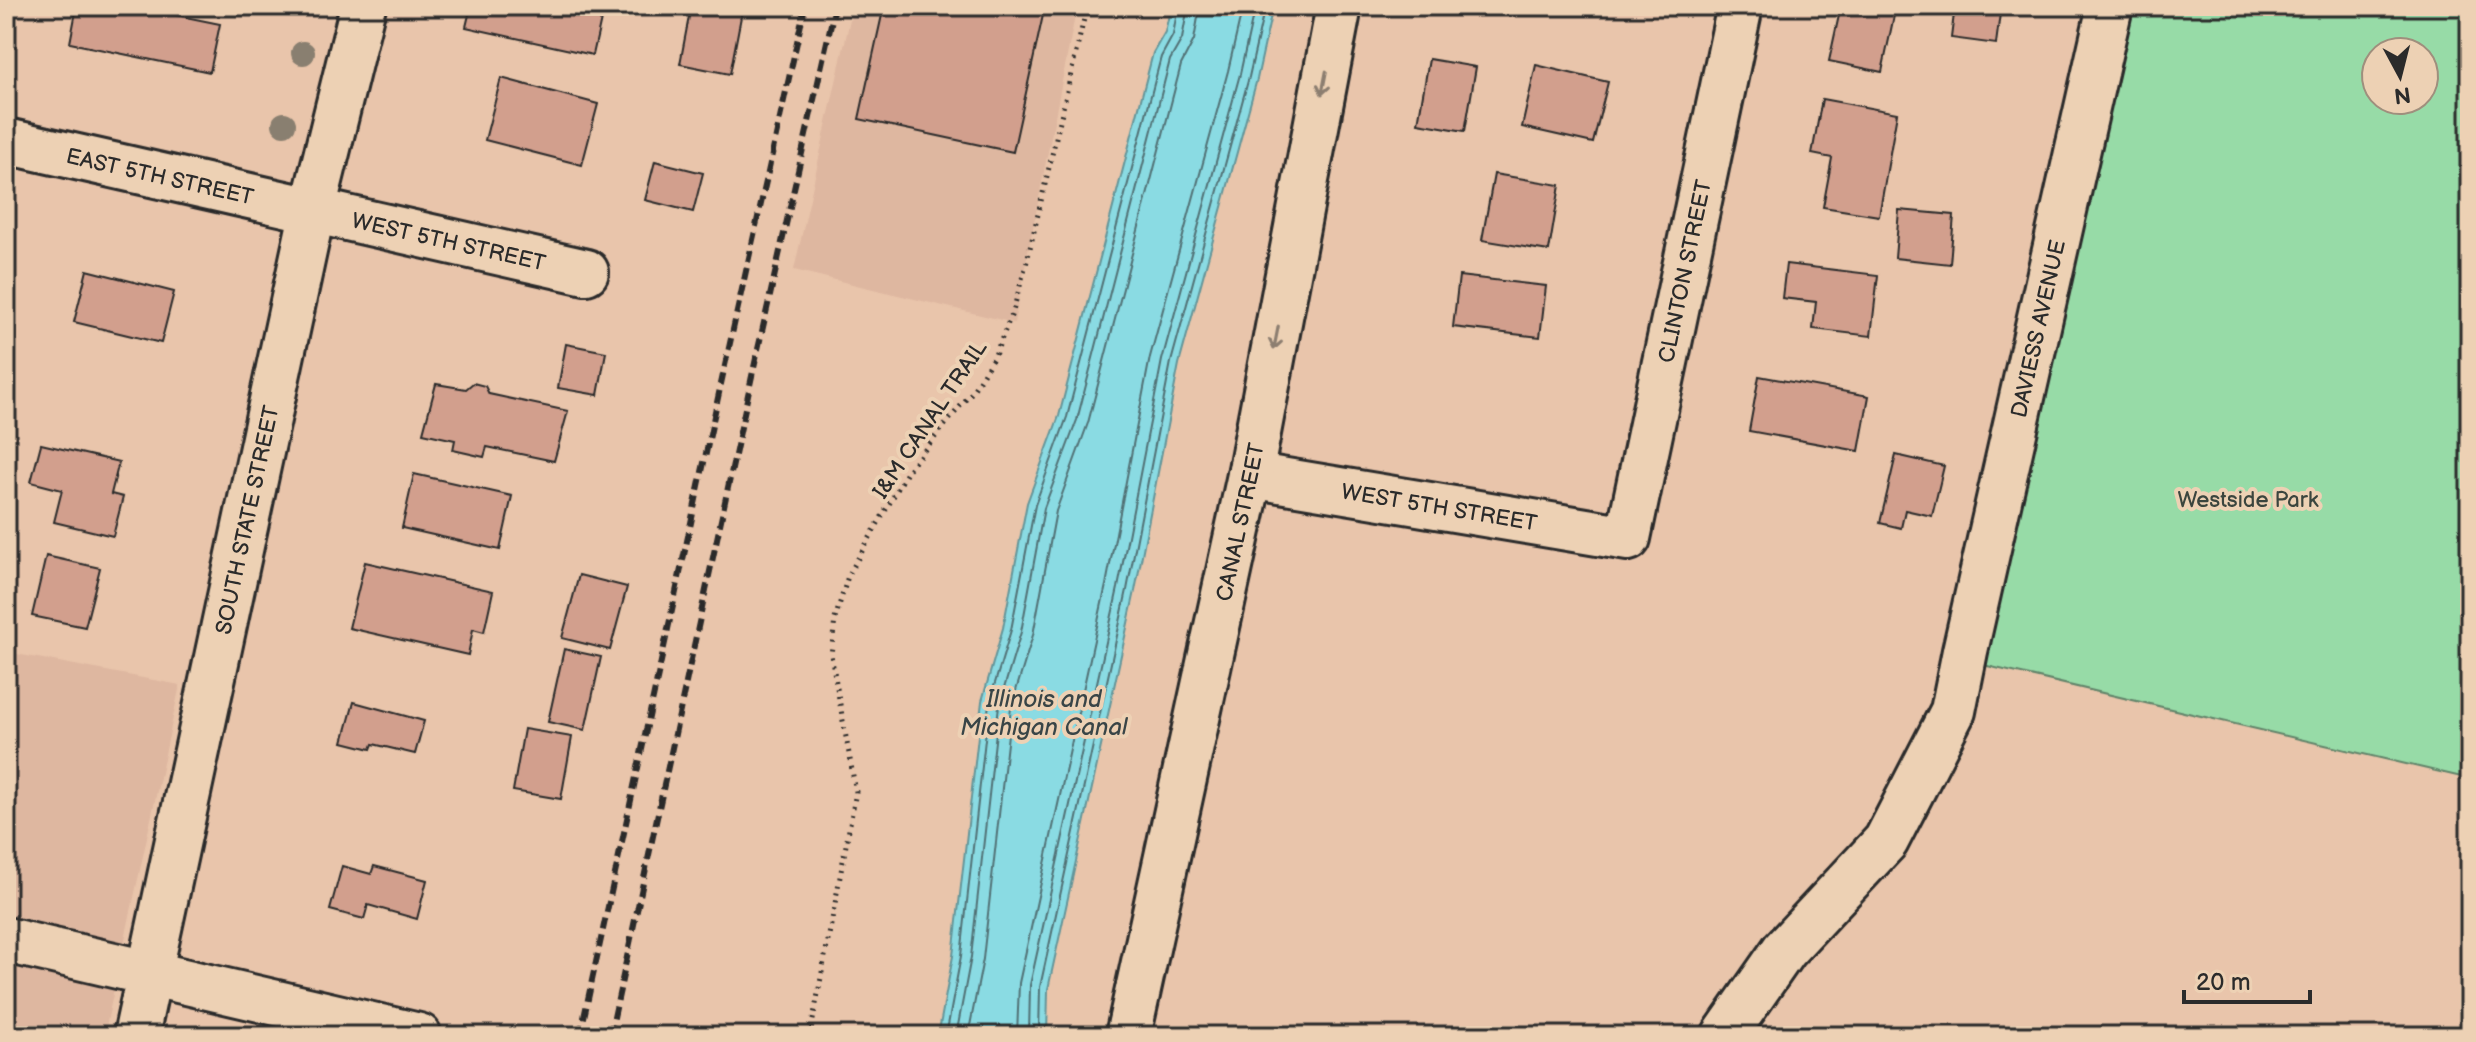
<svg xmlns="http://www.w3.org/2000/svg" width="2476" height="1042" viewBox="0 0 2476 1042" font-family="'Balsamiq Sans',sans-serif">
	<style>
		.built { fill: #deb7a0 }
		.green { fill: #97dba7; stroke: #618369; stroke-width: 2; fill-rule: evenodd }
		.water { fill: #8adbe3; stroke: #649599; stroke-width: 2 }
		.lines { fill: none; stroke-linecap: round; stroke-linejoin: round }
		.shore { stroke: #517175; stroke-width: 2 }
		.building { fill: #d29f8d; stroke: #2b2b2b; stroke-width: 2 }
		.minor-casing { stroke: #2b2b2b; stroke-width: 50 }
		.major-casing { stroke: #2b2b2b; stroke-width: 50 }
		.path { stroke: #2b2b2b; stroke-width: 5; stroke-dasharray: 2 6; stroke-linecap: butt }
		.minor { stroke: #edd1b4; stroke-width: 44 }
		.major { stroke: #edd1b4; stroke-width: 44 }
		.rail { stroke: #2b2b2b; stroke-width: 6; stroke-dasharray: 12 6; stroke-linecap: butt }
		.tree { fill: #897f6f }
		.oneway { stroke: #8c7e70 }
		.labels { text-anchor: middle; stroke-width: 8; stroke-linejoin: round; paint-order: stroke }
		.street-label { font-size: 22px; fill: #2b2b2b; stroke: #edd1b4 }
		.park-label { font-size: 22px; fill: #3b453e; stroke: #edd1b4 }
		.water-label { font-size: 24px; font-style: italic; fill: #394547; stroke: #edd1b4 }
	</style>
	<rect width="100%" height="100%" fill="#e9c5ab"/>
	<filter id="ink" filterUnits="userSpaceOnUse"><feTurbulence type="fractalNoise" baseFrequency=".0125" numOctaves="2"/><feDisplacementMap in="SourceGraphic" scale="16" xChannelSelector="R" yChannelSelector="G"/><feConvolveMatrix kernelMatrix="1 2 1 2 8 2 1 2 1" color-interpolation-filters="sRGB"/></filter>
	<g filter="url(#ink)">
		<g class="built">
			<polygon points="853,6 1077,6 1014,323 794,270"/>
			<polygon points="6,652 180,685 104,1036 6,1036"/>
		</g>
		<path class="green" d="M2133 6H2470V779L1983 665ZM2376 52H2424V100H2376Z"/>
		<polygon class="water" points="1171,6 1273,6 1257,79 1179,364 1135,591 1048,989 1047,1036 938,1036 953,956 982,701 1003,628 1027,503 1059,416 1153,53 1165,32"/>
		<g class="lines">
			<g class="shore">
				<polyline points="946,1036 961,956 989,703 1011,630 1035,505 1067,417 1161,57 1173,35 1178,6"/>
				<polyline points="956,1036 971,957 999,705 1021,632 1044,508 1077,420 1170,60 1182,39 1188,6"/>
				<polyline points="968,1036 983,959 1011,707 1033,635 1056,511 1088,423 1181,65 1194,40 1200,6"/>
				<polyline points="1017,1036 1019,983 1106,585 1150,357 1228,71 1243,6"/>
				<polyline points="1029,1036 1030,985 1118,588 1162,360 1240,74 1255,6"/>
				<polyline points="1039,1036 1040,987 1127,590 1171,362 1249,77 1265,6"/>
			</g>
		</g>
		<g class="building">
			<polygon points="77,6 132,6 220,24 210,72 70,43"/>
			<polygon points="471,6 604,6 593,55 466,27"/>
			<polygon points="691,6 743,6 730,74 680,64"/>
			<polygon points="884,6 1045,6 1013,152 859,119"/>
			<polygon points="1841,6 1896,6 1882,72 1829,61"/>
			<polygon points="1955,6 2001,6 1996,44 1951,38"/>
			<polygon points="1429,59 1476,67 1465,131 1418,123"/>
			<polygon points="1536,65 1608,82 1593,143 1522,127"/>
			<polygon points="501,78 598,104 582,165 485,140"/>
			<polygon points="1822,99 1897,113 1879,216 1823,207 1832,158 1812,154"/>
			<polygon points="655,161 703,173 693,212 645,200"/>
			<polygon points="1494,174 1560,185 1549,251 1482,240"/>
			<polygon points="1899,210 1954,215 1950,264 1895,258"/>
			<polygon points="1786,264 1878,275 1871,336 1813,329 1816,302 1782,298"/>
			<polygon points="87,270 174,292 161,343 74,322"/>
			<polygon points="1459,276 1546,286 1540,337 1453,327"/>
			<polygon points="566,344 606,352 598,395 558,388"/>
			<polygon points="1759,376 1869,396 1859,451 1749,431"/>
			<polygon points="473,383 485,386 489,394 568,411 554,461 487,447 484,457 453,450 455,440 423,433 436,384 466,389"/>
			<polygon points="41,444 119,462 111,494 123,497 113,536 54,522 62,490 31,482"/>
			<polygon points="1896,455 1944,466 1932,516 1905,510 1901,528 1880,523"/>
			<polygon points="414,474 512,496 500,550 402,528"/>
			<polygon points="46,556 100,568 85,627 32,616"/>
			<polygon points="365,562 493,591 484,632 473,629 468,655 349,628"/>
			<polygon points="579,575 627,587 610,650 562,638"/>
			<polygon points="564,649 601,657 585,730 548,722"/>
			<polygon points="354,702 424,721 415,754 373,744 371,749 343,742"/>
			<polygon points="524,729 572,737 561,799 513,791"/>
			<polygon points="342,866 371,874 374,866 427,880 417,919 368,905 364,919 330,910"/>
		</g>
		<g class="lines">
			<defs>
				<g id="minor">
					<path id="s1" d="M6 141 586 272"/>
					<path id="s2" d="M1250 475 1628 538 1740 6"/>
					<polyline points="6,940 419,1036"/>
					<path id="s3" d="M1128 1036 1250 475 1339 6"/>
					<path id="s4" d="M1724 1036 1784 950 1886 841 1953 711 1965 651 2110 6"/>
				</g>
				<g id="major">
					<path id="s5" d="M136 1036 313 209 363 6"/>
				</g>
			</defs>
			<use href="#minor" class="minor-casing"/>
			<use href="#major" class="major-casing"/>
			<polyline class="path" points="810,1036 856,792 831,655 835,619 848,576 909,469 972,392 995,355 1013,311 1027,261 1087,6"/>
			<use href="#minor" class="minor"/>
			<use href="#major" class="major"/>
			<g class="rail">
				<polyline points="580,1036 724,370 805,6"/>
				<polyline points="610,1036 752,376 835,6"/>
			</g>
		</g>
		<g class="tree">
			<circle cx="303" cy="53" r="12"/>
			<circle cx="284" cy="124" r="12"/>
		</g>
		<defs><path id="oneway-shaft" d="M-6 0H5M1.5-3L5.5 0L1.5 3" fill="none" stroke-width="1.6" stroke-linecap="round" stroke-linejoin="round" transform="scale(2)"/></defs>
		<g class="oneway">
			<use href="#oneway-shaft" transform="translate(1324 83) rotate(101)"/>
			<use href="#oneway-shaft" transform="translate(1276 338) rotate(101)"/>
		</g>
	</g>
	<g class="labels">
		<g class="street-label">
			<text dy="8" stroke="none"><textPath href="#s1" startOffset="158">EAST 5TH STREET</textPath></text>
			<text dy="8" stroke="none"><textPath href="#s1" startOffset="454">WEST 5TH STREET</textPath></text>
			<text dy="8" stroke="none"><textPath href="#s2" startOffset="656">CLINTON STREET</textPath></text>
			<text dy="8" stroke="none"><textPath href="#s4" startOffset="792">DAVIESS AVENUE</textPath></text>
			<text transform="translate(929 419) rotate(-56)" y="8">I&amp;M CANAL TRAIL</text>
			<text dy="8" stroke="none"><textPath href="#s2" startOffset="192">WEST 5TH STREET</textPath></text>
			<text dy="8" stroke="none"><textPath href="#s5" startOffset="528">SOUTH STATE STREET</textPath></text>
			<text dy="8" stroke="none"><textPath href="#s3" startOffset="526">CANAL STREET</textPath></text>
		</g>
		<g class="park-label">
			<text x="2248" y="507">Westside Park</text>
		</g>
		<g class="water-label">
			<text x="1044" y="707">Illinois and<tspan x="1044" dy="28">Michigan Canal</tspan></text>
		</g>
	</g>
	<rect width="2476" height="1042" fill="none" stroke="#edd1b4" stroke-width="32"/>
	<rect x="16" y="16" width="2444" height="1010" fill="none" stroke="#2b2b2b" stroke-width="3" filter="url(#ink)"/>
	<g transform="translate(2400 76) rotate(173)"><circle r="38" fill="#edd1b4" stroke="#9f8f7d" stroke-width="2"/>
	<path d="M0-6L14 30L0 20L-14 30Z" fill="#2b2b2b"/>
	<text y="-12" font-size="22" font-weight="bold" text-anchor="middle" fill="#2b2b2b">N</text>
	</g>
	<path d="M2184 990v12h126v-12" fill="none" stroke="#2b2b2b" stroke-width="4"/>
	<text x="2196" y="990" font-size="24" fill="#2b2b2b" stroke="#edd1b4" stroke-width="6" paint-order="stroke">20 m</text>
</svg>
